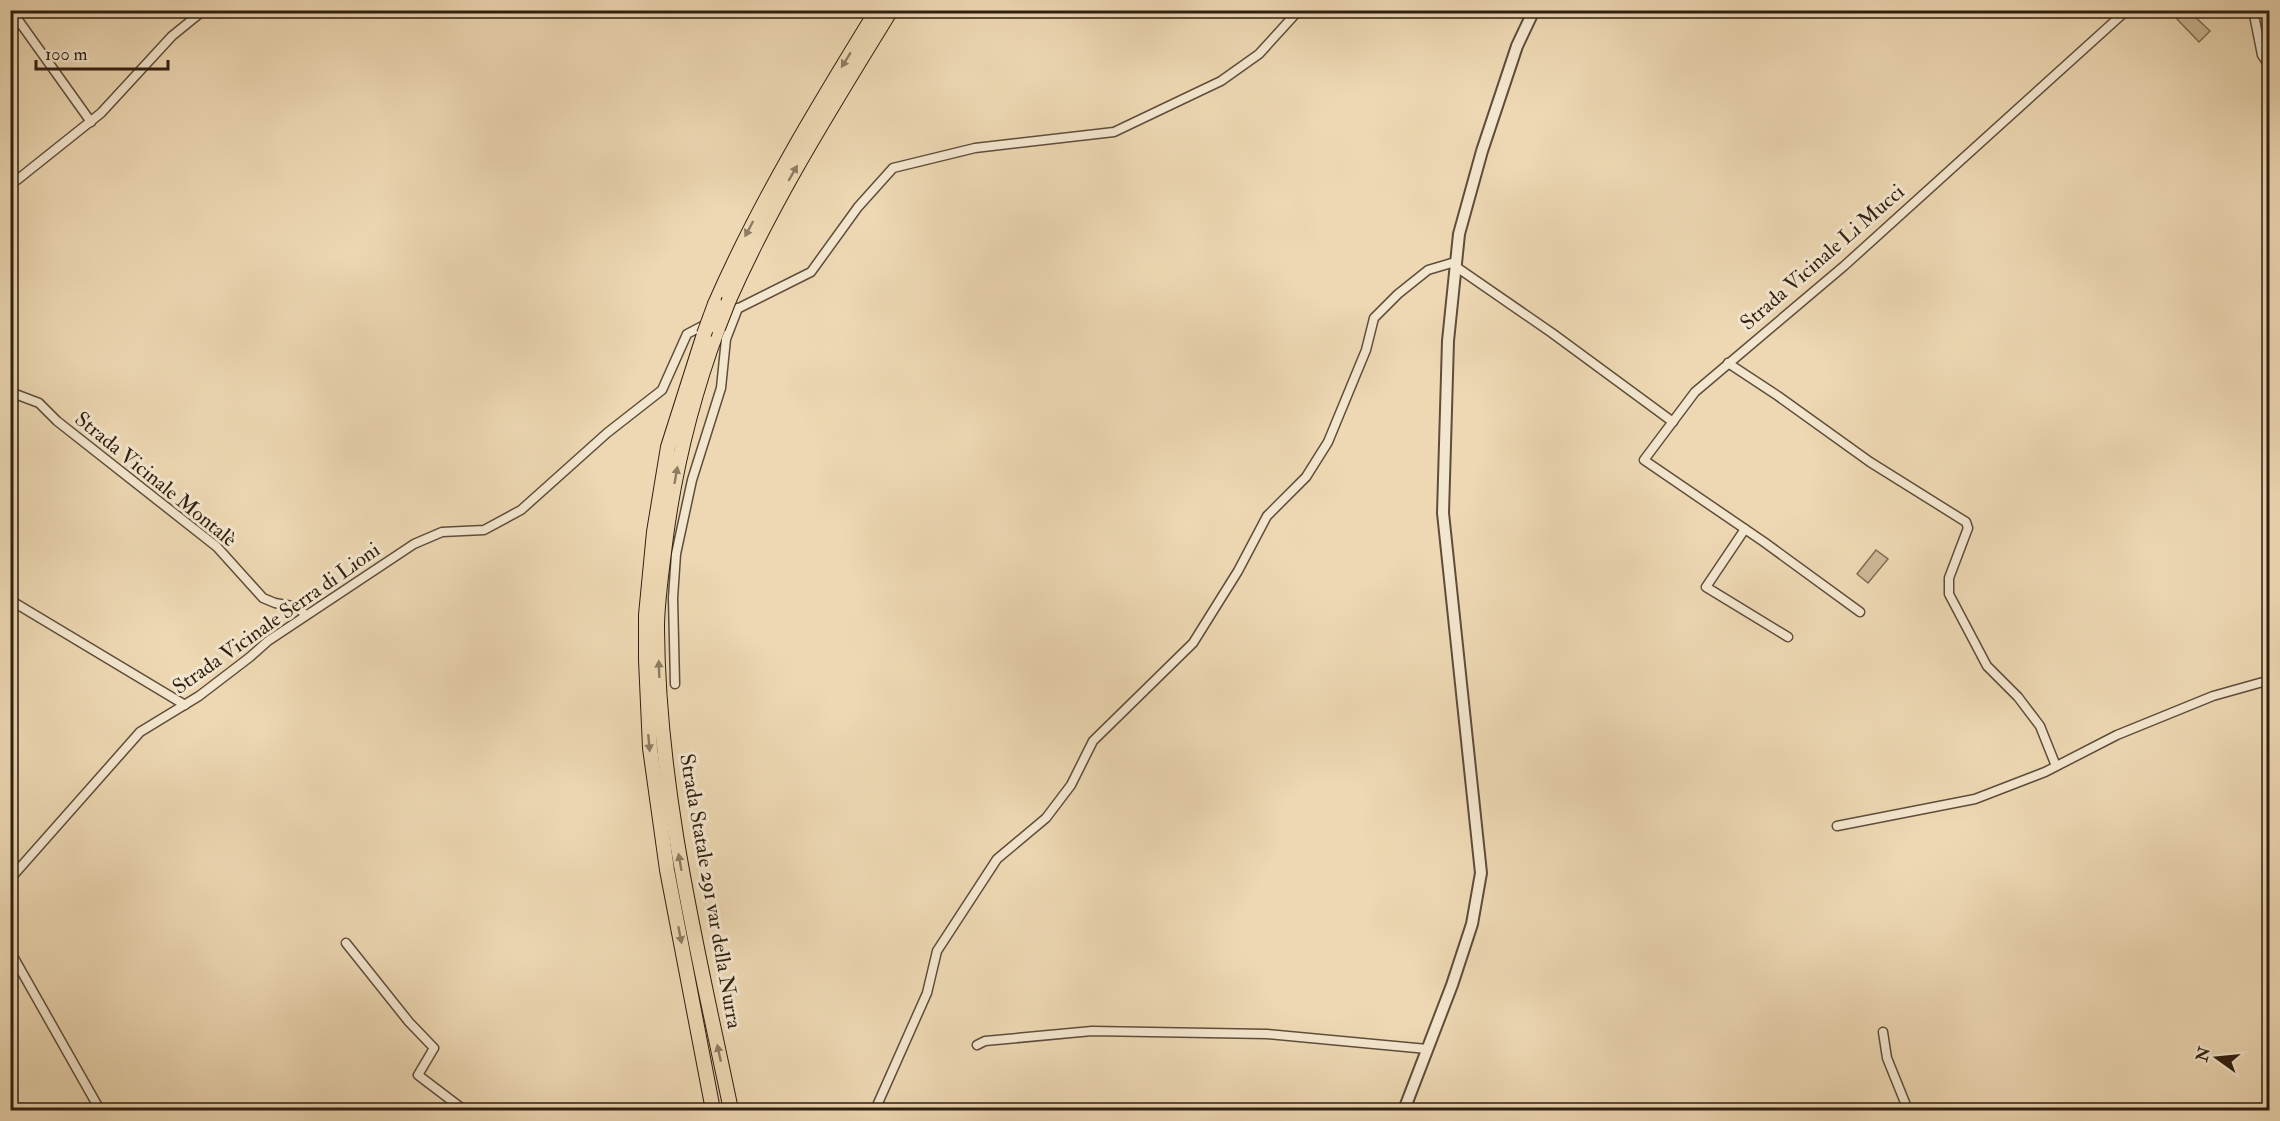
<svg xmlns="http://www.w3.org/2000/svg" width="2280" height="1121" viewBox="0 0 2280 1121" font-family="'IM FELL Double Pica',serif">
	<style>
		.green { fill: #cdb997; stroke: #7e6c54; stroke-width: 1.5 }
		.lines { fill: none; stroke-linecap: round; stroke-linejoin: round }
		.minor-casing { stroke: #5e4d3a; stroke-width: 11 }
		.tertiary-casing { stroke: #5e4d3a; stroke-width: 14 }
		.trunk-casing { stroke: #2f1f11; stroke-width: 16 }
		.minor { stroke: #f3e6ce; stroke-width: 8 }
		.tertiary { stroke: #f3e6ce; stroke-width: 10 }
		.trunk { stroke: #edd8b3; stroke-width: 14 }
		.trunk-bridge-casing { stroke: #2f1f11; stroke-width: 16; stroke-linecap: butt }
		.trunk-bridge { stroke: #edd8b3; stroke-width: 14 }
		.oneway { fill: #8e7c62 }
		.labels { text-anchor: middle; stroke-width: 6; stroke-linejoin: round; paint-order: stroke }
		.street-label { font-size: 21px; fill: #2f1f11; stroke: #f3e6ce }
	</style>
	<rect width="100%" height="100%" fill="#edd8b3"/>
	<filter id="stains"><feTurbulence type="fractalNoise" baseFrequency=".00333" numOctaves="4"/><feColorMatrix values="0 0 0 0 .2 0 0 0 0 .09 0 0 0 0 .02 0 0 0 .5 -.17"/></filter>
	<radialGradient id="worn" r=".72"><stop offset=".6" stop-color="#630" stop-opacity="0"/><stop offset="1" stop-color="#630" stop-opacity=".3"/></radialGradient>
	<g class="green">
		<polygon points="2186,11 2189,11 2210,31 2199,42 2177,19"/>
		<polygon points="1876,550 1888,559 1868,583 1857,574"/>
	</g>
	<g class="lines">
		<defs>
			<g id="minor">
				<polyline points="11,10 91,122"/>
				<polyline points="2253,10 2262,55 2270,67"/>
				<polyline points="10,182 17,180 101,113 172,36 204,10"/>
				<polyline points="1455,266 1552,333 1673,422"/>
				<polyline points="723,316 811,272 858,207 893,168 975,148 1114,132 1221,81 1259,54 1299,10"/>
				<polyline points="1728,363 1778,396 1870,462 1966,522 1968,528 1949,578 1949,594 1987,666 2018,697 2040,726 2056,766"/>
				<polyline points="10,392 39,403 57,421 217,547 263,598 275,603 298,607 305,615"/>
				<polyline points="1745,529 1706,587 1788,637"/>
				<polyline points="10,600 185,705"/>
				<polyline points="1860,612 1764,542 1644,460 1695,392 1844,266 2127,10"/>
				<polyline points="675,684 673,598 676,554 692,480 721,388 726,339 738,308"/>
				<polyline points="1837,826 1975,799 2045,772 2117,735 2213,696 2270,680"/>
				<polyline points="10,879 140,732 199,696 250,657 268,641 414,544 442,532 484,530 521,510 607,433 662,390 687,334 708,323"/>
				<polyline points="346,943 409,1022 434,1048 418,1075 464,1110"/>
				<polyline points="10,951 100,1110"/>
				<polyline points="1883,1032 1887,1058 1908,1110"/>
				<polyline points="977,1045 985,1041 1092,1031 1267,1034 1427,1049"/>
				<polyline points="875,1110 927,993 937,951 997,859 1046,818 1071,785 1093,741 1193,643 1238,571 1267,516 1306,477 1328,442 1366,350 1374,318 1398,294 1428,270 1455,262"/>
			</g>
			<polyline id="tertiary" points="1404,1110 1452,985 1472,924 1481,873 1443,513 1448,341 1459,234 1482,151 1517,46 1534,10"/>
			<g id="trunk">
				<path d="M729 300C774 198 833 105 891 10"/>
				<path d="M715 304C760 201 818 106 877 10"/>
				<path d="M718 328C691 401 673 475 664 552 661 577 657 603 657 628 658 792 698 951 731 1110"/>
				<polyline points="704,334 668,447 654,532 646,615 646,660 650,748 667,870 713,1110"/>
			</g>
		</defs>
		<use href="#minor" class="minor-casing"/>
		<use href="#tertiary" class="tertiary-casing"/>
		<use href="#trunk" class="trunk-casing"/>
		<use href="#minor" class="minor"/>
		<use href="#tertiary" class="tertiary"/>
		<use href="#trunk" class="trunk"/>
		<defs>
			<g id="trunk-bridge">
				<polyline points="718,328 729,300"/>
				<polyline points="704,334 715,304"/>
			</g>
		</defs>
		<use href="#trunk-bridge" class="trunk-bridge-casing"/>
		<use href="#trunk-bridge" class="trunk-bridge"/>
	</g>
	<defs><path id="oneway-solid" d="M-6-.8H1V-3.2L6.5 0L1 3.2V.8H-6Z" transform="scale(1.5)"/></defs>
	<g class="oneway">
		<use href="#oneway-solid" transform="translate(846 60) rotate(122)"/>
		<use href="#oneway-solid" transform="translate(793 173) rotate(-60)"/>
		<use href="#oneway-solid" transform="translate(749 229) rotate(118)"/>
		<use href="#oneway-solid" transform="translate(676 475) rotate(-80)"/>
		<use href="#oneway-solid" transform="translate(659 669) rotate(-92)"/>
		<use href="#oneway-solid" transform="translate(649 743) rotate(85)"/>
		<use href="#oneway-solid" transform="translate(680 862) rotate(-100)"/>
		<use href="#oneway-solid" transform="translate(680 935) rotate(79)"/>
		<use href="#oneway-solid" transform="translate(719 1053) rotate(-102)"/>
	</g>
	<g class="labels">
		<g class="street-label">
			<text transform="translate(1822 257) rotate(-41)" y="7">Strada Vicinale Li Mucci</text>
			<text transform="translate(156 479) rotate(39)" y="7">Strada Vicinale Montalè</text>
			<text transform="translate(276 618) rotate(-35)" y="7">Strada Vicinale Serra di Lioni</text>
			<text transform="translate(711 891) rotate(80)" y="7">Strada Statale 291 var della Nurra</text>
		</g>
	</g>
	<rect width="2280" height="1121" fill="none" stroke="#edd8b3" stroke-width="36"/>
	<rect x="12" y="12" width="2256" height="1097" fill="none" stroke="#2f1f11" stroke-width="3"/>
	<rect x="18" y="18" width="2244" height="1085" fill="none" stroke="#2f1f11" stroke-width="1.5"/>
	<g transform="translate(2217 1058) rotate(285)" stroke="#f3e6ce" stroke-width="4.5" paint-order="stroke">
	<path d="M0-4.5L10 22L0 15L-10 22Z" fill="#2f1f11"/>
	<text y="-9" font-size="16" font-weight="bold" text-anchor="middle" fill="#2f1f11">N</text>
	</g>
	<path d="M36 60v9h132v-9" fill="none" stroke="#2f1f11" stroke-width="3"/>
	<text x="45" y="60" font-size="18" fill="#2f1f11" stroke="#f3e6ce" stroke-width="4.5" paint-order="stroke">100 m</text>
	<rect width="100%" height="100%" filter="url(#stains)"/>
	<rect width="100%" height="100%" fill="url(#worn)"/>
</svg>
